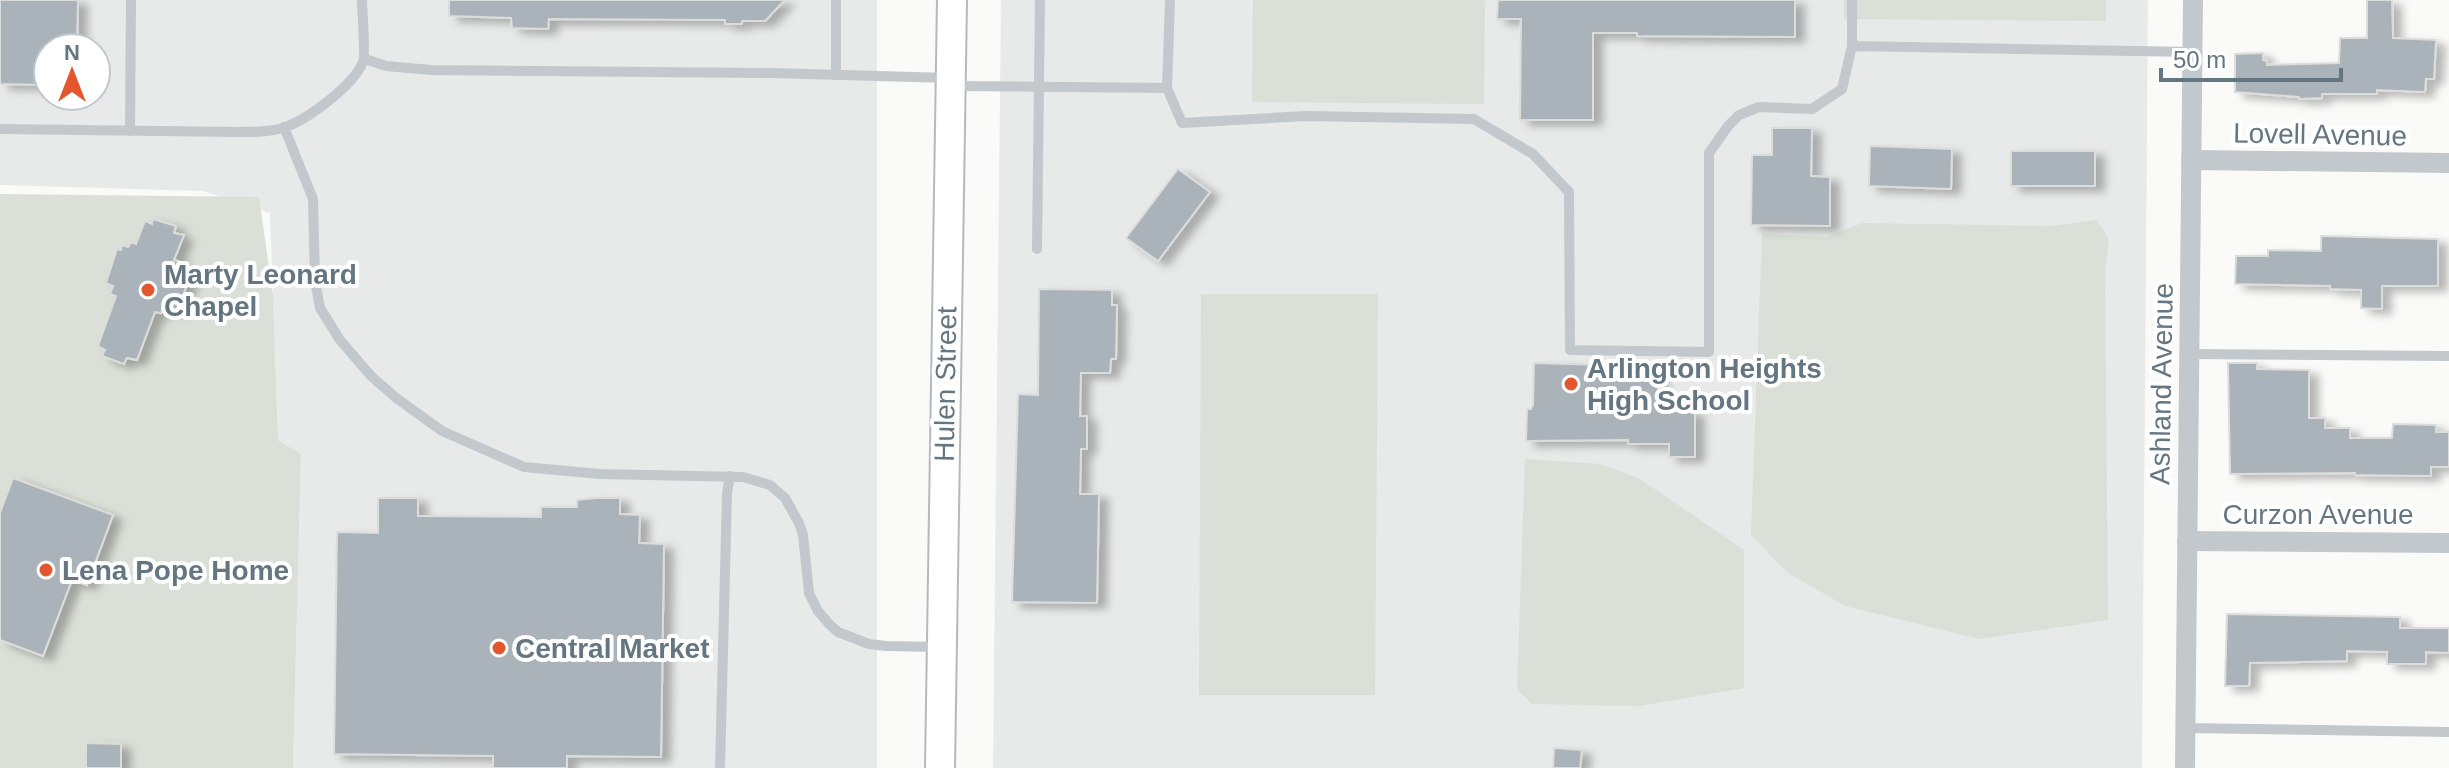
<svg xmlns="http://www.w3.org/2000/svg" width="2449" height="768" viewBox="0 0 2449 768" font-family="Helvetica,sans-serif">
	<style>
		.built { fill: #e8e9e9; fill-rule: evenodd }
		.park { fill: #dadfd7 }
		.building { fill: #aab3b9; stroke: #dcdcda; stroke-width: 2; filter: url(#shadow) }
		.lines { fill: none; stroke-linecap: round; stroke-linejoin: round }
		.secondary-casing { stroke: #b3babf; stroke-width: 32 }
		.lane { stroke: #c3c8cc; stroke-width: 10 }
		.street { stroke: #c3c8cc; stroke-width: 20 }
		.secondary { stroke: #fff; stroke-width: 28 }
		.poi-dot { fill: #e4572e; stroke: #fff; stroke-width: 3 }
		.labels { text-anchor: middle; stroke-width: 8; stroke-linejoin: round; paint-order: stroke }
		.street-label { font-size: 28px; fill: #657683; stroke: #fff }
		.poi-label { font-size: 28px; font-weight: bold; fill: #657683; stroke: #fff; text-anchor: start }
	</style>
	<defs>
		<filter id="shadow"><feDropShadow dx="9" dy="5" stdDeviation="4" flood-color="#0004"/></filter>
	</defs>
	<rect width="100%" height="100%" fill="#fafaf8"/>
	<g class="built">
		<path d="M0 0H877V768H293L301 454 278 440 270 213 203 191 0 185ZM48 48H96V96H48Z"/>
		<polygon points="1001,0 2148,0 2142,768 993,768"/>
	</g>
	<g class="park">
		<polygon points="1253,0 1485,0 1484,104 1252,102"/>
		<polygon points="1844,0 2106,0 2106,21 1844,19"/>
		<polygon points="0,194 259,197 273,295 278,440 301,454 293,768 0,768"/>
		<polygon points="2097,220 2109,239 2105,273 2108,620 1979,639 1845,606 1788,573 1751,535 1762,234 1827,237 1862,223 2052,226"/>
		<polygon points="1201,294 1378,294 1375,695 1199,695"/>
		<polygon points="1525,459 1600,464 1640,479 1744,550 1744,688 1639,706 1532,704 1517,689"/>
	</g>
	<g class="building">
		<polygon points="0,0 78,0 77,48 48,48 48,85 0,84"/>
		<polygon points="449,0 785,0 765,21 742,21 742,24 725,24 725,20 549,19 548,29 512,28 511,18 449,16"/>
		<polygon points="1498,0 1795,0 1795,37 1637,36 1637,33 1593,33 1593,120 1520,120 1521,19 1497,19"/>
		<polygon points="2367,0 2392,0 2393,38 2436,40 2434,79 2426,79 2425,92 2377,90 2377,94 2322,94 2322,98 2299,99 2299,97 2235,92 2235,54 2263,53 2263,60 2267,61 2267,65 2339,63 2340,38 2367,38"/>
		<polygon points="1772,128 1812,128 1811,176 1830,177 1830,226 1751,225 1752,155 1772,155"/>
		<polygon points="1870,146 1952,149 1951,189 1869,186"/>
		<rect x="2011" y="151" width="84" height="35"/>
		<polygon points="1178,169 1210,192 1158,261 1126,238"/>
		<polygon points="153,219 176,226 174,233 184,235 174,260 181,262 179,268 185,269 183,276 189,277 179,310 163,307 161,313 155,312 137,360 127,358 124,364 102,356 105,350 98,346 116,296 110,294 113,286 106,283 117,249 121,250 122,245 128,247 131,242 136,244 145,221 152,224"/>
		<polygon points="2321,236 2438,239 2438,286 2382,286 2382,309 2361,308 2361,290 2330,289 2330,286 2235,284 2236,256 2268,256 2268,250 2321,251"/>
		<polygon points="1039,289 1112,290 1112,305 1117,305 1116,359 1111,359 1110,373 1081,373 1080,416 1087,416 1087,449 1081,449 1080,494 1099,494 1097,603 1012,602 1018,394 1038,395"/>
		<polygon points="1534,363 1604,365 1604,367 1658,367 1658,411 1695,411 1695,457 1669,457 1669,444 1628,444 1628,440 1526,441 1527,409 1531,409 1533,405"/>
		<polygon points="2228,363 2257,363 2257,369 2309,370 2309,418 2325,418 2325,428 2350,428 2350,438 2392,438 2393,424 2436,425 2436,432 2449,432 2449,467 2431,467 2431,476 2355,475 2355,473 2230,474"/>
		<polygon points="13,478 113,515 87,585 72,580 43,656 0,640 0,513"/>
		<polygon points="378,498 418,498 418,516 541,517 541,507 577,507 577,500 596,498 620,498 620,514 640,515 639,543 664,544 661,757 567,756 567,768 493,768 493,756 334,754 337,532 378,533"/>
		<polygon points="2227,614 2400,617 2400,628 2449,628 2449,653 2426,652 2426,664 2387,664 2387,652 2347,651 2347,661 2250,663 2249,686 2225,686"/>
		<polygon points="86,743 121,744 121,768 86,768"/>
		<polygon points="1554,748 1582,750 1580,768 1553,768"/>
	</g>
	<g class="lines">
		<defs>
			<polyline id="secondary" points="940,768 952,0"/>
		</defs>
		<use href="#secondary" class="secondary-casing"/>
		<g class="lane">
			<polyline points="1852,46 1852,0"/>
			<polyline points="365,59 386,66 431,70 771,73 949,78"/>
			<polyline points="836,75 836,0"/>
			<polyline points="952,86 1167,88 1182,123 1306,116 1474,119 1533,154 1569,192 1570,350 1709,352 1709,153 1728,126 1739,115 1759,107 1812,109 1842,89 1852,46 2192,52"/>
			<polyline points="1167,88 1170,0"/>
			<polyline points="284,127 313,199 315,280 320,308 340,340 371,376 395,397 442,431 524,467 600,474 743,477 770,485 785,498 799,523 803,535 809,593 818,611 830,625 838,632 869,644 886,646 940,647"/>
			<path d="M0 129 239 132C254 132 269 132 283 128 307 120 353 86 363 62 366 55 362 12 362 0"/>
			<polyline points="130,131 131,0"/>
			<polyline points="1037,249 1040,0"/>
			<polyline points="2189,354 2449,356"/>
			<polyline points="2185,728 2449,732"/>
			<polyline points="720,768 727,493 730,476"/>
		</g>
		<g class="street">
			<polyline points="2191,160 2449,163"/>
			<polyline points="2187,541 2449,543"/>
			<polyline points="2185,768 2193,0"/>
		</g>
		<use href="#secondary" class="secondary"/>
	</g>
	<g class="poi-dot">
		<circle cx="148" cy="290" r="8"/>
		<circle cx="1571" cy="384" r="8"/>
		<circle cx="46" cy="570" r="8"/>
		<circle cx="499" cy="648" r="8"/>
	</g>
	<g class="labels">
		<g class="street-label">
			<text transform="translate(2320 134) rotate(1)" y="10">Lovell Avenue</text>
			<text transform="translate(945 384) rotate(-89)" y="10">Hulen Street</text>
			<text transform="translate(2161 384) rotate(-89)" y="10">Ashland Avenue</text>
			<text x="2318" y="524">Curzon Avenue</text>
		</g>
		<g class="poi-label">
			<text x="164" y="284">Marty Leonard<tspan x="164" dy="32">Chapel</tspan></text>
			<text x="1587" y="378">Arlington Heights<tspan x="1587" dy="32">High School</tspan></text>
			<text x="62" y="580">Lena Pope Home</text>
			<text x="515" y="658">Central Market</text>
		</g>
	</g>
	<g transform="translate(72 72)"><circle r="38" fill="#ffffff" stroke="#c1c8cd" stroke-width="2"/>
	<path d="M0-6L14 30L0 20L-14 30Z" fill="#e4572e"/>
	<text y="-12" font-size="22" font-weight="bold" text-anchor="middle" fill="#657683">N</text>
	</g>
	<path d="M2161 68v12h180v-12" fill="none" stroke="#657683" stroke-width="4"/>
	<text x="2173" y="68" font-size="24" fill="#657683" stroke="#ffffff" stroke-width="6" paint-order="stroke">50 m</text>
</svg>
